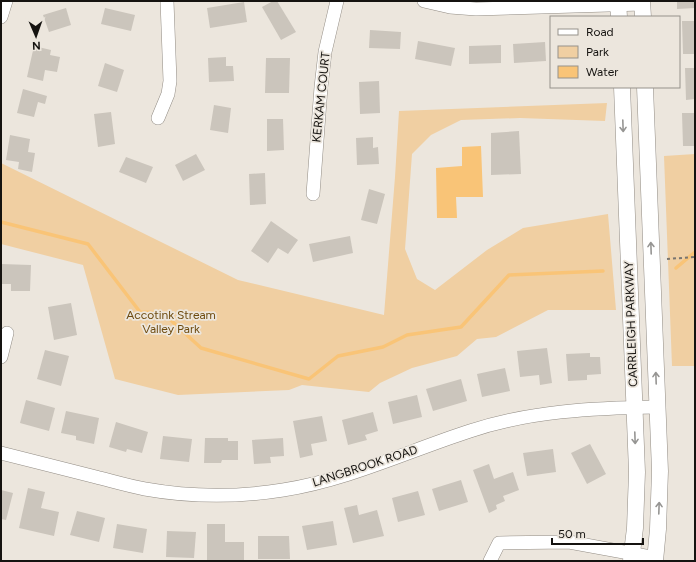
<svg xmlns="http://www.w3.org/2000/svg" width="696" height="562" viewBox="0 0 696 562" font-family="Figtree,sans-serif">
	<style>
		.green { fill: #f0cfa2 }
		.water { fill: #f9c477 }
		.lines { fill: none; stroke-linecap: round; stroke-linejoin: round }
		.stream { stroke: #f9c477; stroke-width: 3.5 }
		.building { fill: #cbc5bc }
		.minor-casing { stroke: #928c84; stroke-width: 14 }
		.tertiary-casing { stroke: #928c84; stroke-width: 17 }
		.path { stroke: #797570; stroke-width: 2; stroke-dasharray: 3 3; stroke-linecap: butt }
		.minor { stroke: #fff; stroke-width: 13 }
		.tertiary { stroke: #fff; stroke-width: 16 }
		.oneway { stroke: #969593 }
		.labels { text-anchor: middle; stroke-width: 3.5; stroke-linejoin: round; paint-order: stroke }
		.street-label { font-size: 12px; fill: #151310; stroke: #ece6dd }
		.park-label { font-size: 12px; fill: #6e4b0f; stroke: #ece6dd }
	</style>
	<rect width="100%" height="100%" fill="#ece6dd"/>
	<g class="green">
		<polygon points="607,103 605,121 520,118 461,120 431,135 412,154 405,249 417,279 435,290 487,250 523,228 608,214 616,310 548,310 496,337 477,339 457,356 412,368 380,383 369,392 302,385 289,390 178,395 115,379 83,265 1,244 1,163 238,280 384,315 395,177 399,111"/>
		<polygon points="695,154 695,366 672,366 664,156"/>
	</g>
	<polygon class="water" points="481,146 483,197 456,197 457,218 437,218 436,168 462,166 462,147"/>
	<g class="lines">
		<g class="stream">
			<polyline points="1,222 88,244 140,312 163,313 201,348 309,379 338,356 383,347 407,335 461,327 509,275 603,271"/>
			<polyline points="676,268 695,252"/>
		</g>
	</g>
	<g class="building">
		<polygon points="273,1 277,1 296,32 281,40 262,7"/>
		<polygon points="677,1 695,1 695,8 677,9"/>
		<polygon points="244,2 247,22 210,28 207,8"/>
		<polygon points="66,8 71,25 49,32 43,15"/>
		<polygon points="105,8 135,15 131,31 101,24"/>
		<polygon points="682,21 695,21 695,54 683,54"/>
		<polygon points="370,30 401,32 400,49 369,48"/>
		<polygon points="418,41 455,48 451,66 415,59"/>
		<polygon points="545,42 546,61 514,63 513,44"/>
		<polygon points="501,45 501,63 469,64 469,46"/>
		<polygon points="34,46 51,50 50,55 60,57 57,72 45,70 43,81 27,77"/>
		<polygon points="226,57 226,66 233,66 234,81 209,82 208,58"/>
		<polygon points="266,58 290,58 289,93 265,93"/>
		<polygon points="105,63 124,70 117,92 98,86"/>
		<polygon points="685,68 695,68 695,99 686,100"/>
		<polygon points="379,81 380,113 360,114 359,82"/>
		<polygon points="23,89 47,96 45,104 38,102 34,117 17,113"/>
		<polygon points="214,105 231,108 228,133 210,130"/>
		<polygon points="111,112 115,144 98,147 94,114"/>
		<polygon points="682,113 695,113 695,146 683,146"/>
		<polygon points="267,119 283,119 284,150 267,151"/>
		<polygon points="519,131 521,174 491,175 491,133"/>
		<polygon points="10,135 30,139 28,152 35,153 32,172 18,169 19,162 6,160"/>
		<polygon points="373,137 373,148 378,147 379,164 357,165 356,138"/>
		<polygon points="196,154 205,170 183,181 175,165"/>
		<polygon points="126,157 153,167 146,183 119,172"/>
		<polygon points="265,173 266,204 250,205 249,174"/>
		<polygon points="369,189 385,194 377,224 361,220"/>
		<polygon points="271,221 298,240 288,254 278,248 268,263 251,251"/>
		<polygon points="350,236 353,253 313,262 309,244"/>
		<polygon points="1,264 31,265 30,291 11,291 11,284 1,284"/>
		<polygon points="71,303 77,335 54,340 48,307"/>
		<polygon points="547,348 552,383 540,385 539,375 520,377 517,351"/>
		<polygon points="45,350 69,356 61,386 37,379"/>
		<polygon points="590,353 590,357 600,357 601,374 587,375 587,380 568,381 566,354"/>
		<polygon points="505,368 510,391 482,397 477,374"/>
		<polygon points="461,379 467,401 433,411 426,389"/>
		<polygon points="417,395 422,417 393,424 388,402"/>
		<polygon points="26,400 55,408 49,431 20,423"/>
		<polygon points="66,411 99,418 94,444 76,440 76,436 61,433"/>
		<polygon points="373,412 378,431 365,435 367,440 348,445 342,420"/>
		<polygon points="322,416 327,441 311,444 313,455 300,458 293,421"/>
		<polygon points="116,422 148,432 142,453 127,449 126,452 109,447"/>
		<polygon points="163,436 192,439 189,462 160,459"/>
		<polygon points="205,438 228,438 228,441 238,441 238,460 222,460 221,463 204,463"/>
		<polygon points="283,438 284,456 270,457 271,463 254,464 252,440"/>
		<polygon points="590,444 606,474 587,484 571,453"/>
		<polygon points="553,449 556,472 527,476 523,453"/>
		<polygon points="489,464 494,479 513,472 519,490 503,496 505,501 496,505 497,509 489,513 473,470"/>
		<polygon points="461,480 468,502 439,511 432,489"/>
		<polygon points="28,488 45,492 41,508 59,512 54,536 19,528"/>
		<polygon points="1,490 13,493 6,520 1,519"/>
		<polygon points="418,491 425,515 398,522 392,498"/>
		<polygon points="357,505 359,515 377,510 384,536 353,543 344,508"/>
		<polygon points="77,511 105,518 99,542 70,535"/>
		<polygon points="333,521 337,545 307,550 302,526"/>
		<polygon points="117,524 147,529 143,553 113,548"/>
		<polygon points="207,524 225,524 225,542 244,542 244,561 207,561"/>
		<polygon points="167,531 196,532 194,558 166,557"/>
		<polygon points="258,536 289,536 290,559 258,559"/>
	</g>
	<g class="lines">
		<defs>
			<g id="minor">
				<polyline points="424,1 450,7 476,9 642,4"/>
				<polyline points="1,17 6,1"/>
				<polyline points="158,118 168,94 170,81 167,1"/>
				<polyline points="313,194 321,87 325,52 337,1"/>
				<polyline points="1,357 7,333"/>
				<path d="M1 453C33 461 64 469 96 477 112 481 129 486 145 489 190 497 239 497 283 490 348 480 408 451 470 431 530 411 593 408 657 407"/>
				<polyline points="490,561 499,543 569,542 656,558"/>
			</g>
			<g id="tertiary">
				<polyline points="618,1 619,17"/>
				<polyline points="642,1 643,17"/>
				<polyline points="622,87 637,472 635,528 631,561"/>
				<polyline points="645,87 660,471 658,529 655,561"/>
			</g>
		</defs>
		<use href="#minor" class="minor-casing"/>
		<use href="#tertiary" class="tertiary-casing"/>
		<polyline class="path" points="667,259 695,257"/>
		<use href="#minor" class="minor"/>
		<use href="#tertiary" class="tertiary"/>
	</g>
	<defs><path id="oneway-shaft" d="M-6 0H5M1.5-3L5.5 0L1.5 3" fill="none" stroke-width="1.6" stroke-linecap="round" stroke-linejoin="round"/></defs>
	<g class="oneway">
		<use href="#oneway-shaft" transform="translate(623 126) rotate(88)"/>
		<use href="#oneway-shaft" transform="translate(651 248) rotate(-92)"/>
		<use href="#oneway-shaft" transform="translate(656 378) rotate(-92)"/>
		<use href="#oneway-shaft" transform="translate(635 438) rotate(88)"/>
		<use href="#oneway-shaft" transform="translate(659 508) rotate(-88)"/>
	</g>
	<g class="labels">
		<g class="street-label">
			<text transform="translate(321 97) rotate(-84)" y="4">KERKAM COURT</text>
			<text transform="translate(631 324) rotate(-92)" y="4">CARRLEIGH PARKWAY</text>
			<text transform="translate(365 466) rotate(-18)" y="4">LANGBROOK ROAD</text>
		</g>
		<g class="park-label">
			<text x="171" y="319">Accotink Stream<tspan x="171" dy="14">Valley Park</tspan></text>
		</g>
	</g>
	<rect width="696" height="562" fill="none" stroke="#151310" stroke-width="4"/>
	<rect x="550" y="16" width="130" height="72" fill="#ece6dd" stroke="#96928b"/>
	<rect x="558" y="29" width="20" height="6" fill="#ffffff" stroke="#96928b"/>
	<text x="586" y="36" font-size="12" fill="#151310">Road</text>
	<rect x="558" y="46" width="20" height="12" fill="#f0cfa2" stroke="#96928b"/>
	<text x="586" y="56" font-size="12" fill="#151310">Park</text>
	<rect x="558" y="66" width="20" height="12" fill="#f9c477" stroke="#96928b"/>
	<text x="586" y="76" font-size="12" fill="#151310">Water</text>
	<g transform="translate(36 36) rotate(178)" stroke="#ece6dd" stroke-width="3" paint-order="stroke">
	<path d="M0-3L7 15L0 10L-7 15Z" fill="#151310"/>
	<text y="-6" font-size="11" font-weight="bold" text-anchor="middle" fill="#151310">N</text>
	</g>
	<path d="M552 538v6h91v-6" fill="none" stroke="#151310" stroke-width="2"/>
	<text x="558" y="538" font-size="12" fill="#151310" stroke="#ece6dd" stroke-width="3" paint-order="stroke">50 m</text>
</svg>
